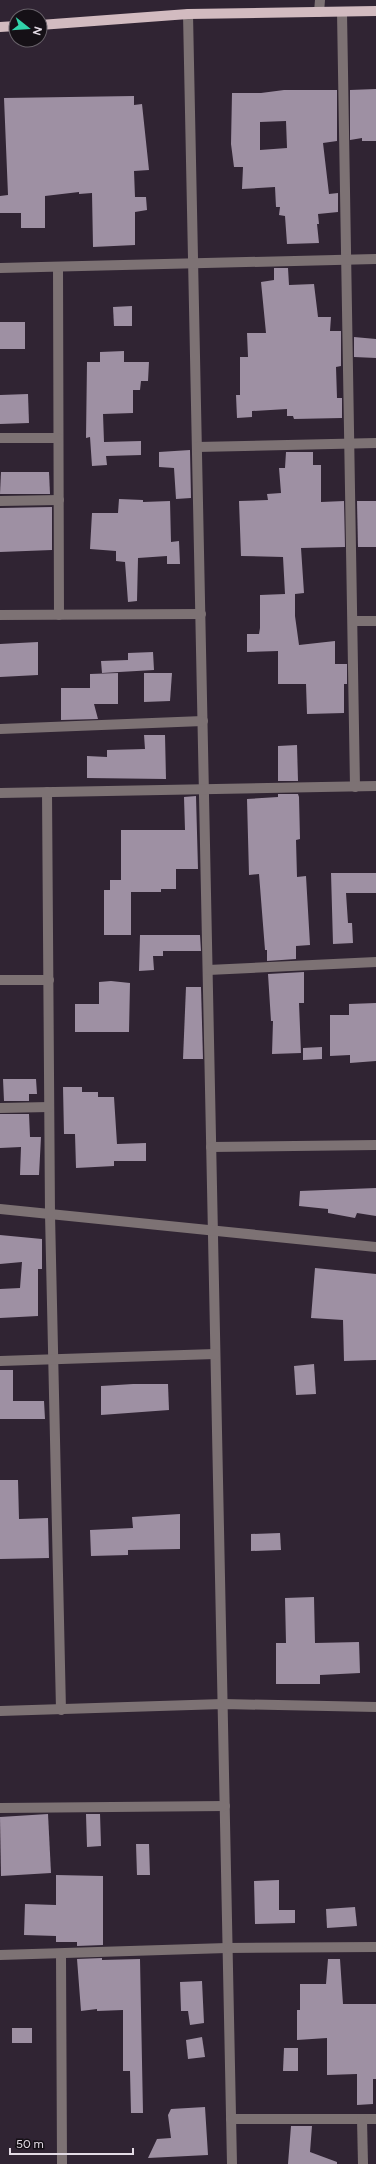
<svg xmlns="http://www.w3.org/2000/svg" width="376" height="2164" viewBox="0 0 376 2164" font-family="Figtree,sans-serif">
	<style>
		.building { fill: #9e90a3; fill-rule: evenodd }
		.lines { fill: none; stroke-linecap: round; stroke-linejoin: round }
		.minor { stroke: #7d7274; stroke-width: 10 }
		.major { stroke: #d2bbc0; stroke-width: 10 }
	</style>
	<rect width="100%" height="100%" fill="#302433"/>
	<g class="building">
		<polygon points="376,89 376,141 362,141 362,138 350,140 350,90"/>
		<path d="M284 90H337V141L323 143 329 194 338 193V212L318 214 319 224H317L319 243 287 244 285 216 279 215 280 207H276L275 187 242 189 243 167H234L231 144 232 93H261ZM286 121 287 148 260 150V122Z"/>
		<polygon points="134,96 134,105 142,104 149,170 134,171 135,197 146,197 147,210 135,212 135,245 93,247 92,193 79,194 79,192 45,196 45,228 21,228 21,213 0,213 0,196 8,195 4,98"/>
		<polygon points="274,268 288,268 289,285 314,284 318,317 331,317 330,331 341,331 341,366 336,367 337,398 342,398 342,418 294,419 293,416 287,416 287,409 252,411 252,417 237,418 236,395 240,395 240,357 248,357 247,333 266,333 261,282 274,280"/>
		<polygon points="132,306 132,326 114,326 113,307"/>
		<rect x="0" y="322" width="25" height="27"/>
		<polygon points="354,337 376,339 376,358 354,357"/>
		<polygon points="124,351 124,362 149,362 148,381 141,381 140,390 133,390 133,413 103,414 104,442 141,441 141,455 106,456 107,465 92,466 90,437 86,438 87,362 100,362 100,352"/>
		<polygon points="28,394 29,423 0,424 0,395"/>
		<polygon points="190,450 191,498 176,499 174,468 159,467 159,452"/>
		<polygon points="286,452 313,452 313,465 321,465 321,502 344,501 345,547 301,548 304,593 295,594 295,616 299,645 335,641 335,664 347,664 347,684 344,684 344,713 307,714 306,684 278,684 278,651 247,652 247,634 259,634 260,628 260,595 285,594 283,557 241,556 239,501 268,500 267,494 281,493 279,468 285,468"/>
		<polygon points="1,472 49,472 50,494 0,494"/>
		<polygon points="119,499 143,500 143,502 170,501 171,542 179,541 180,564 167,564 167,556 138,558 137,601 128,602 125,562 116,561 116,551 90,549 92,513 118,513"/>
		<polygon points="357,501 376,501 376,547 358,547"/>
		<polygon points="52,507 52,550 0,552 0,508"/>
		<polygon points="38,642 38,675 0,677 0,644"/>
		<polygon points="153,652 154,670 102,673 101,661 128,660 128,653"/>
		<polygon points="118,673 118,704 94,704 98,719 61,720 61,688 90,688 90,674"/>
		<polygon points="144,673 172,673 170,701 144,702"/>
		<polygon points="144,735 165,735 166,779 87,778 87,756 107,757 107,750 145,749"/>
		<polygon points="297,745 298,781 278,781 278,746"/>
		<polygon points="278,794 298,794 299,797 300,839 296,840 297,877 306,876 310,945 296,946 296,959 267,961 267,950 265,950 259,874 249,875 247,799 278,797"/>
		<polygon points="196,796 198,869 176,869 176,889 161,889 161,892 131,892 131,935 104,935 104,890 110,890 110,880 121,880 121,830 185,830 184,797"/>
		<polygon points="331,873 376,873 376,893 346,893 348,923 352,923 353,943 333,944"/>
		<polygon points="140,935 200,935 201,951 163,951 163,956 153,956 154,970 139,971"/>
		<polygon points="304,972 304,1003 299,1003 301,1053 272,1054 273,1021 271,1021 268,974"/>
		<polygon points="111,981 130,983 129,1032 75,1032 75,1004 99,1004 99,982"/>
		<polygon points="186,987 201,987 203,1059 183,1059"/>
		<polygon points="376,1003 376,1061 350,1063 350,1055 330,1056 330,1015 349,1015 349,1004"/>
		<polygon points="322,1047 322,1059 303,1060 303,1048"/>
		<polygon points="3,1079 36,1079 37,1094 29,1094 29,1101 4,1101"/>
		<polygon points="63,1087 82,1087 82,1092 98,1092 98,1097 114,1097 117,1144 146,1143 146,1161 114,1161 114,1166 76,1168 75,1134 64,1134"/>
		<polygon points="0,1114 29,1114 30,1137 41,1137 39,1175 20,1175 21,1147 0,1148"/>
		<polygon points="376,1188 376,1216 357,1213 355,1218 328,1213 328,1209 299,1206 300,1191"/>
		<polygon points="0,1235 42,1239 42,1269 38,1269 38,1316 0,1318 0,1289 20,1288 22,1262 0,1264"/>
		<polygon points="315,1268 376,1274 376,1360 344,1361 343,1320 311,1318"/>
		<polygon points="314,1364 316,1394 296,1395 294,1366"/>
		<polygon points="0,1370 13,1370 13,1401 44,1401 45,1419 0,1419"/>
		<polygon points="133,1384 168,1384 169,1410 101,1415 101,1386"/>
		<polygon points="0,1480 18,1480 19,1519 48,1518 49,1558 0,1559"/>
		<polygon points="180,1514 180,1549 128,1550 128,1555 91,1556 90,1530 133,1528 132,1517"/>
		<polygon points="280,1533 281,1550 251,1551 251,1534"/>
		<polygon points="314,1597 315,1643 359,1642 360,1673 320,1675 320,1684 276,1684 276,1643 286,1643 285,1598"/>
		<polygon points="48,1814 51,1873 1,1876 0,1817"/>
		<polygon points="86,1814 100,1814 101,1846 87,1847"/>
		<polygon points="136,1844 149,1844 150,1875 137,1875"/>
		<polygon points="56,1875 103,1876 103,1945 77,1946 77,1942 56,1942 56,1936 24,1935 25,1904 56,1905"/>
		<polygon points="279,1880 279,1910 295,1910 295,1923 255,1924 254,1881"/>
		<polygon points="355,1907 357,1926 327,1928 326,1909"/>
		<polygon points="102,1958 102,1960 140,1959 143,2113 131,2113 130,2071 123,2071 123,2010 97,2011 97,2009 81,2011 77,1959"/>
		<polygon points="328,1959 340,1959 343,2004 376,2004 376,2079 373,2079 373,2104 357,2105 357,2074 327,2075 327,2038 297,2040 297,2010 300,2010 300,1984 326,1984"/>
		<polygon points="202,1981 204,2023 190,2025 188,2011 181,2011 180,1982"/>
		<rect x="12" y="2028" width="20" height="15"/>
		<polygon points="202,2037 205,2057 188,2059 186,2040"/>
		<polygon points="284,2048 298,2048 298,2071 283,2071"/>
		<polygon points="205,2107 208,2155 148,2158 157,2139 171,2138 168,2115 171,2109"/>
		<polygon points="291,2126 312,2126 310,2152 337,2162 337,2164 288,2164"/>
	</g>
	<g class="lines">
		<g class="minor">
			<polyline points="319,12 320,0"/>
			<path d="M342 12C345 270 352 528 355 787"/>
			<polyline points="188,14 232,2164"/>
			<polyline points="58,267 59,615"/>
			<polyline points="0,268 376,259"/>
			<polyline points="0,438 58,438"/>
			<polyline points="197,447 376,443"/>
			<polyline points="0,501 59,500"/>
			<polyline points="0,615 201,614"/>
			<polyline points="353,621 376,621"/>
			<polyline points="0,729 203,721"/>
			<polyline points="47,792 50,1214 61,1710"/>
			<polyline points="0,793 376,786"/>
			<polyline points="208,970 376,962"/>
			<polyline points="0,980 49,980"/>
			<polyline points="0,1108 49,1107"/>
			<polyline points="211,1147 376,1145"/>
			<polyline points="0,1209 376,1247"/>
			<polyline points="0,1361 215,1354"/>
			<polyline points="0,1711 223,1704 376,1707"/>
			<polyline points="0,1808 225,1806"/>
			<polyline points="61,1954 62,2164"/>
			<polyline points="0,1955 227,1948 376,1947"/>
			<polyline points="231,2119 376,2119"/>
			<polyline points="362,2119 363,2164"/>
		</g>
		<g class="major">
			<polyline points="40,25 188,14 376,11"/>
			<polyline points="0,27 16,26"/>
		</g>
	</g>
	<g transform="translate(28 28) rotate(107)"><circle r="19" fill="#151016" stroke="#676169"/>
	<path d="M0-3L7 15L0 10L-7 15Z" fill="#31d4a9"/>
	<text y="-6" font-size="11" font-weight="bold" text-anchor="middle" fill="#e3dbe5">N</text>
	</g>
	<path d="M10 2148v6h123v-6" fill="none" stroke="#e3dbe5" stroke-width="2"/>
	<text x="16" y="2148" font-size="12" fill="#e3dbe5" stroke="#151016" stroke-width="3" paint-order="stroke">50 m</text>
</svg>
